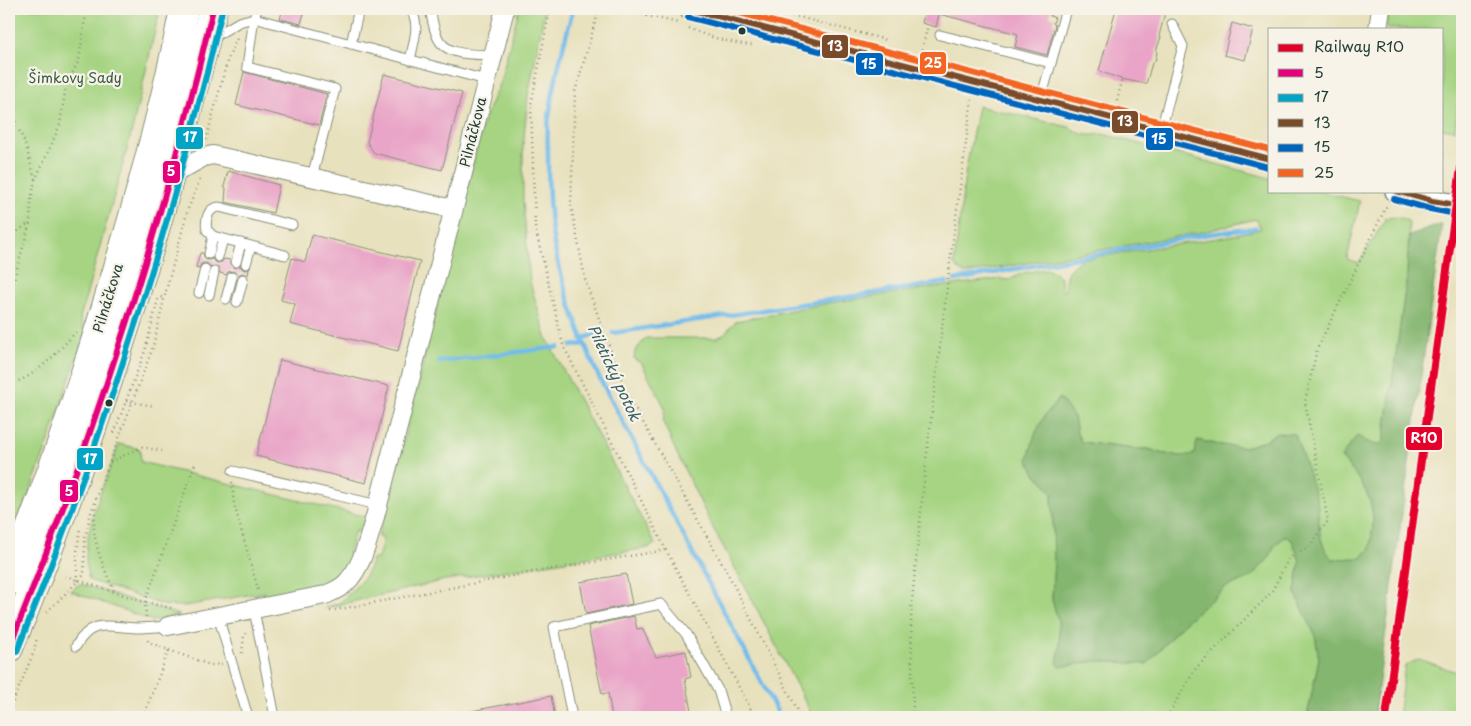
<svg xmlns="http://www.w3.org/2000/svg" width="1471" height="726" viewBox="0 0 1471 726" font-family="'Playpen Sans',sans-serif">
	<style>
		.green { fill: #a6d482; stroke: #62885b }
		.forest { fill: #84b670; stroke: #527a52 }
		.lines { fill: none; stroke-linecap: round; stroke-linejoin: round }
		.stream { stroke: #72bceb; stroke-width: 4.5 }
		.building { fill: #e9a4c7 }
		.service-casing { stroke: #848f78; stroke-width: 11 }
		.minor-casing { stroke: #848f78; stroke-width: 20 }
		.tertiary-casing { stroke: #848f78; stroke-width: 24 }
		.primary-casing { stroke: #848f78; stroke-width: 30 }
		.path { stroke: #848f78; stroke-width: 2.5; stroke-dasharray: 1 4; stroke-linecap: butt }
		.service { stroke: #fff; stroke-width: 9 }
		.minor { stroke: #fff; stroke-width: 18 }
		.tertiary { stroke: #fff; stroke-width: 21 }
		.primary { stroke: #fff; stroke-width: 28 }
		.bus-1-casing { stroke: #f7f3e8; stroke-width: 10 }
		.bus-2-casing { stroke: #f7f3e8; stroke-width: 10 }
		.bus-3-casing { stroke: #f7f3e8; stroke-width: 10 }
		.bus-4-casing { stroke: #f7f3e8; stroke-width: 10 }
		.bus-5-casing { stroke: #f7f3e8; stroke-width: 10 }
		.bus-1 { stroke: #e5007d; stroke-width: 6 }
		.bus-2 { stroke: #02a4c6; stroke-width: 6 }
		.bus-3 { stroke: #7a4b2a; stroke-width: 6 }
		.bus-4 { stroke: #0065bd; stroke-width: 6 }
		.bus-5 { stroke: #f26522; stroke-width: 6 }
		.rail-1-casing { stroke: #f7f3e8; stroke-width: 11 }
		.rail-1 { stroke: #e4002b; stroke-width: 8 }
		.bus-dot { fill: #1f3d34; stroke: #f7f3e8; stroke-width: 2 }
		.labels { text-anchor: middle; stroke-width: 4.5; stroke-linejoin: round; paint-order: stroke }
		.park-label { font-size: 14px; fill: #3a5b44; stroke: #f7f3e8 }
		.street-label { font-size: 14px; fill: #1f3d34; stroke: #f7f3e8 }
		.water-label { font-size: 15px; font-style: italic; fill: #345d62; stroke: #f7f3e8 }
		.line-badge { stroke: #f7f3e8; stroke-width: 2 }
		.badge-label { font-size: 14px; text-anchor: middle; font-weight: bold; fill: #fff }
	</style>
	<rect width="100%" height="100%" fill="#f7f3e8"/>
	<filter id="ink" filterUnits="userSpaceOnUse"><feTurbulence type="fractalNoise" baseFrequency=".02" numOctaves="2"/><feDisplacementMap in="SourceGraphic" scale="10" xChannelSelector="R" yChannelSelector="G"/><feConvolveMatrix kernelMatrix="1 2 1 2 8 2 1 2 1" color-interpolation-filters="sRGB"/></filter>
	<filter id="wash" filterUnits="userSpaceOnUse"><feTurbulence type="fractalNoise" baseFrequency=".0096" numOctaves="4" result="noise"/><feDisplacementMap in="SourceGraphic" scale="20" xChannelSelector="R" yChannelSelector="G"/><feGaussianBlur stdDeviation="1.12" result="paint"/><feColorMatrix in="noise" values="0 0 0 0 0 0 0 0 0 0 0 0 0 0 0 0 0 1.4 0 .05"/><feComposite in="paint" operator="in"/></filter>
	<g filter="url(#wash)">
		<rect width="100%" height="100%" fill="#e8e1bd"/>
		<g class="green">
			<polygon points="9,9 160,9 131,135 80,318 85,333 50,438 9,548"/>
			<polygon points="519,9 545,9 528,96 523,147 523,201 530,282 546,337 655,544 648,548 446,580 325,608 341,602 363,579 370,567 372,559 378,559 383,538 378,537 385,514 484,119 500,82"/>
			<polygon points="1389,9 1462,9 1462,73 1455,130 1442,128 1442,29 1386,29"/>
			<path d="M978 106 1069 127C1083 136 1086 136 1102 134L1270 178V191H1318L1360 201 1347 259 1359 263 1386 218 1397 217 1407 220 1409 224 1407 276 1384 440 1380 445 1372 444 1341 457C1362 483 1377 499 1372 534 1370 548 1371 548 1361 558L1333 559 1325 551 1320 536 1316 499 1277 433C1268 439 1259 444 1248 446 1236 449 1211 443 1198 440L1195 454 1181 456 1165 454 1148 449H1134L1081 442 1077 433 1074 417 1035 474 1045 483 1052 493 1054 559 1052 599 1058 620 1060 646 1057 663 1060 666 1097 661 1147 664 1182 625 1226 587 1251 577 1269 558 1275 545 1285 536 1292 540 1300 561 1295 592 1315 635 1319 659 1307 717H813L748 592 713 528 678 456 663 422 665 408 642 364 634 359 635 351 646 338H717L724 334 736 321 828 303 922 289 1000 279 1009 280 1023 273 1046 269 1056 273 1061 278 1062 292 1065 291C1064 273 1068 269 1082 259L1224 237 1261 229 1256 219 1198 233 964 274 954 265 965 175Z"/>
			<path d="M119 444 140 449 141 462 367 517 360 532 355 531 348 553H352C349 559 347 566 344 571 329 591 288 593 266 598L265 592 185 606H177L163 605 89 580C77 540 105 483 119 444Z"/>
			<polygon points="80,584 179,615 153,621 71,591 78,585"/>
			<polygon points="1419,659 1462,674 1462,717 1398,717 1405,666"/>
		</g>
		<path class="forest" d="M1442 224 1374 717H1307L1319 659 1315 635 1295 592 1300 561 1292 540 1285 536 1275 545 1269 558 1251 577 1226 587 1182 625 1147 664 1097 661 1060 667 1057 663 1060 646 1058 620 1052 600 1054 559 1052 493 1045 483 1035 474 1028 459 1035 434 1045 415 1060 398 1074 417 1077 433 1081 442 1134 449H1148L1165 454 1181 456 1195 454 1197 440 1219 445 1246 447 1263 441 1277 433 1295 434C1302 455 1310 476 1316 497 1322 520 1314 541 1333 559L1361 558C1371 548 1370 548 1372 534 1377 499 1362 483 1341 457L1357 436 1372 444 1380 445 1384 440 1407 276 1409 235Z"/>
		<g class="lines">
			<g class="stream">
				<path d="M573 9C563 47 553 85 548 124 547 135 548 147 548 158 548 188 549 220 555 249 564 292 580 335 598 375L780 717"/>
				<polyline points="955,280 1209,234 1256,228"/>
				<polyline points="613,333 947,282"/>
				<polyline points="581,338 598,335"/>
				<polyline points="571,346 584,344"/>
				<polyline points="439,362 558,347"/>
			</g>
		</g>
		<g id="blocks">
			<g class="building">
				<polygon points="283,9 305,9 301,24 280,19"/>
				<polygon points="925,9 1051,9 1050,16 1055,18 1053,23 1055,25 1047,55 1015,47 1018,34 939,14 936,27 922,23"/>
				<polygon points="1116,9 1166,9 1159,36 1161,37 1156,51 1157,52 1155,61 1152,63 1146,84 1121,79 1099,71"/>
				<polygon points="1232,23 1253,29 1245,60 1224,55"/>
				<polygon points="244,72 327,94 319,125 236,105"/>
				<polygon points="384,74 462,93 442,170 374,153 367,142"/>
				<polygon points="228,171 279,185 273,213 225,202 226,188 224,187"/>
				<polygon points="312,235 420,261 398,351 290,324 295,304 281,300 292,258 305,262"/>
				<polygon points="200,253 203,253 205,259 208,260 212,259 217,263 222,262 224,259 230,260 230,264 234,268 240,266 244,270 249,269 248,275 242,273 238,275 233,271 228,272 226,275 220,273 218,267 215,266 211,267 206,263 201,264 199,268 196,267"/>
				<polygon points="280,360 389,386 366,483 256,456"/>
				<polygon points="626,574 632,604 586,614 580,582"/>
				<polygon points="634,616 637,629 642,628 656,657 686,651 691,677 685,679 692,717 612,717 608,693 602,694 588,626"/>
				<polygon points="551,696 555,717 466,717 466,712"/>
			</g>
		</g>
	</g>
	<g filter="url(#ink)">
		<use href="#blocks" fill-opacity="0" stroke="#848f78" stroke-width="1"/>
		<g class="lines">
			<defs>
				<g id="service">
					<polyline points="257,9 254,18 247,67 335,89 312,177"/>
					<path d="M409 9C422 21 413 44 410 60"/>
					<path d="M430 9C432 18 433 27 437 36 445 57 475 54 494 55"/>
					<polyline points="940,35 1051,63"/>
					<polyline points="212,38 239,22 254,18 486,80"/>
					<polyline points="351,44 359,9"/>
					<polyline points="1041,99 1066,9"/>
					<polyline points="1161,130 1183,46 1172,24"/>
					<polyline points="209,254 213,236"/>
					<path d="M285 255 213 236 207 230C205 221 207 208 219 207L292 225"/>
					<polyline points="218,257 223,239"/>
					<polyline points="236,262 241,243"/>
					<polyline points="246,264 251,246"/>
					<polyline points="199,293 205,269"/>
					<polyline points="209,295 214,272"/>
					<polyline points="226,299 232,277"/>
					<polyline points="237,302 243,279"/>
					<polyline points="233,471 378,505"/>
					<polyline points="254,610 275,717"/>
					<polyline points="218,616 248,717"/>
					<path d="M76 646C92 618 109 627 136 628 146 628 157 627 168 626"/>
					<polyline points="572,717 554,627 661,604 686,634 718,690 726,717"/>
				</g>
				<g id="minor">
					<polyline points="1378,29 1381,9"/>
					<polyline points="170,176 204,157 213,155 453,209"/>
					<path d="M168 626 325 595C332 592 340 589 346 583 363 566 368 539 375 517L505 9"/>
				</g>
				<g id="tertiary">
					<polyline points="690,9 1270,159"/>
					<polyline points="1396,191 1432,201 1462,206"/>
				</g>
				<g id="primary">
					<path d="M9 581C49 485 82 386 112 287 140 196 166 103 184 9"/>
					<path d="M9 648C71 499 122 347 166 191 182 131 199 70 213 9"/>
				</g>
			</defs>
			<use href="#service" class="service-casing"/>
			<use href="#minor" class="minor-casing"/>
			<use href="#tertiary" class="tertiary-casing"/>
			<use href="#primary" class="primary-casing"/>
			<g class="path">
				<polyline points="550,9 531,105 535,227 563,345 666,550 755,717"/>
				<polyline points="599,9 575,92 571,206 586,283 626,392 728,574 801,717"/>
				<polyline points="617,9 679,23"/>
				<polyline points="768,9 887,40"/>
				<path d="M688 28C708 37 731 43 752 45"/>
				<polyline points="922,49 928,25"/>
				<polyline points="1117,101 1123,77"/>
				<polyline points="9,108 25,143 35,179"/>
				<polyline points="206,140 227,62 238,36"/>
				<polyline points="9,236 14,234 29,223"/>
				<polyline points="9,297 30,222 31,200 35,180 51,146 60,124 66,86 79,60 85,19 84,9"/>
				<path d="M9 383C32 382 61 348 76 332"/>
				<polyline points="126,401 154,406"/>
				<polyline points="114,433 145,351 158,299 164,296"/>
				<polyline points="110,462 142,447 162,451"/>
				<polyline points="232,482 234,504 259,593"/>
				<path d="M96 503C95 511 94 519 94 527 95 550 106 572 115 593"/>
				<polyline points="65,576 145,602 171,608"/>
				<polyline points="77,581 77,552 80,528"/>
				<polyline points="330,611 528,573 666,550"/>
				<polyline points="47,612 84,575 85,538 90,515 153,347 165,295 188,209 201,177"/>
				<polyline points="146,617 145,602 196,461"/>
				<polyline points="169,650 210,665 222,664"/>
				<polyline points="242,653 244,636 247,632"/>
				<polyline points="9,711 33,654 37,638"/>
				<polyline points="143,717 169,650 148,642 148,637"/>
				<polyline points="913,717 911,611 926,461 950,262 972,98"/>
				<polyline points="1168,717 1168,715 1196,668 1271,593 1289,558 1309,547 1328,521 1305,402 1317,349 1387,205"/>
			</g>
			<use href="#service" class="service"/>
			<use href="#minor" class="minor"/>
			<use href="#tertiary" class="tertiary"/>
			<use href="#primary" class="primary"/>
			<defs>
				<path id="bus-1" d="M9 648C93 440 162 227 213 9"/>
				<path id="bus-2" d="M17 651C102 443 170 230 222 11"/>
				<g id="bus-3">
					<polyline points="690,9 1270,159"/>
					<polyline points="1397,191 1432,201 1462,206"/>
				</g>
				<g id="bus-4">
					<polyline points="688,17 1268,167"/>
					<polyline points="1394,199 1430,209 1461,215"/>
				</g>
				<polyline id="bus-5" points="724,9 1270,150"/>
			</defs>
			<use href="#bus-1" class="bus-1-casing"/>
			<use href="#bus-2" class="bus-2-casing"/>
			<use href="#bus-3" class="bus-3-casing"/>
			<use href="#bus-4" class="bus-4-casing"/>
			<use href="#bus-5" class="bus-5-casing"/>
			<use href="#bus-1" class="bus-1"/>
			<use href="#bus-2" class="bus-2"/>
			<use href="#bus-3" class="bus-3"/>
			<use href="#bus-4" class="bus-4"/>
			<use href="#bus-5" class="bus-5"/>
			<defs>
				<polyline id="rail-1" points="1386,717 1462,160"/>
			</defs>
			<use href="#rail-1" class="rail-1-casing"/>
			<use href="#rail-1" class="rail-1"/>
		</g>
	</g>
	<g class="bus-dot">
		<circle cx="742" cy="31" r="4.5"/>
		<circle cx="109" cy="403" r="4.5"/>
	</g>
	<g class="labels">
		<g class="park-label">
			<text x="75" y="83">Šimkovy Sady</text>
		</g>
		<g class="street-label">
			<text transform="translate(473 132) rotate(-76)" y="5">Pilnáčkova</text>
			<text transform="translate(108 298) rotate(-73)" y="5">Pilnáčkova</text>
		</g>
		<g class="water-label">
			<text transform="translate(614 373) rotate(65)" y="5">Piletický potok</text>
		</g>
	</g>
	<g class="line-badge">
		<rect x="821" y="34" width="28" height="25" rx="5" fill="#7a4b2a"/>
		<rect x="919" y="51" width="28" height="24" rx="5" fill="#f26522"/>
		<rect x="855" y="52" width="29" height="24" rx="5" fill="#0065bd"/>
		<rect x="1111" y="110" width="28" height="24" rx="5" fill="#7a4b2a"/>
		<rect x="175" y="126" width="29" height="24" rx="5" fill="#02a4c6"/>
		<rect x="1145" y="127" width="29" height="24" rx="5" fill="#0065bd"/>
		<rect x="162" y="160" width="19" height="24" rx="5" fill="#e5007d"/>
		<rect x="1405" y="426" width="38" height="25" rx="5" fill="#e4002b"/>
		<rect x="76" y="447" width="28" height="24" rx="5" fill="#02a4c6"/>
		<rect x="59" y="479" width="20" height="24" rx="5" fill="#e5007d"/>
	</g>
	<g class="badge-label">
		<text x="835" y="51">13</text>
		<text x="933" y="68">25</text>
		<text x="869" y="69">15</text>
		<text x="1125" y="126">13</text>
		<text x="190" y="142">17</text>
		<text x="1159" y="144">15</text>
		<text x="171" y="176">5</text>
		<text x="1424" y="443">R10</text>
		<text x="90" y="464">17</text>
		<text x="69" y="496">5</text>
	</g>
	<rect width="1471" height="726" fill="none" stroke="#f7f3e8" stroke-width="30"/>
	<rect x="1268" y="28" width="175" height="165" fill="#f7f3e8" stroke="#a1aaa0"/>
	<rect x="1278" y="44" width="25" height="8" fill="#e4002b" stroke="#a1aaa0"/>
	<text x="1314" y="52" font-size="15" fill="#1f3d34">Railway R10</text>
	<rect x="1278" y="69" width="25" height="8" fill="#e5007d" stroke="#a1aaa0"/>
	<text x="1314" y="78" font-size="15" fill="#1f3d34">5</text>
	<rect x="1278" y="94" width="25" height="8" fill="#02a4c6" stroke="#a1aaa0"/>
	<text x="1314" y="102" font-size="15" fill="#1f3d34">17</text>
	<rect x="1278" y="119" width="25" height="8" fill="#7a4b2a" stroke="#a1aaa0"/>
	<text x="1314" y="128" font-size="15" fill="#1f3d34">13</text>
	<rect x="1278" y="144" width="25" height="8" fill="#0065bd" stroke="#a1aaa0"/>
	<text x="1314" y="152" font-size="15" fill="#1f3d34">15</text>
	<rect x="1278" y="169" width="25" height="8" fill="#f26522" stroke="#a1aaa0"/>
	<text x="1314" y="178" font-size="15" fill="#1f3d34">25</text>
</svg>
